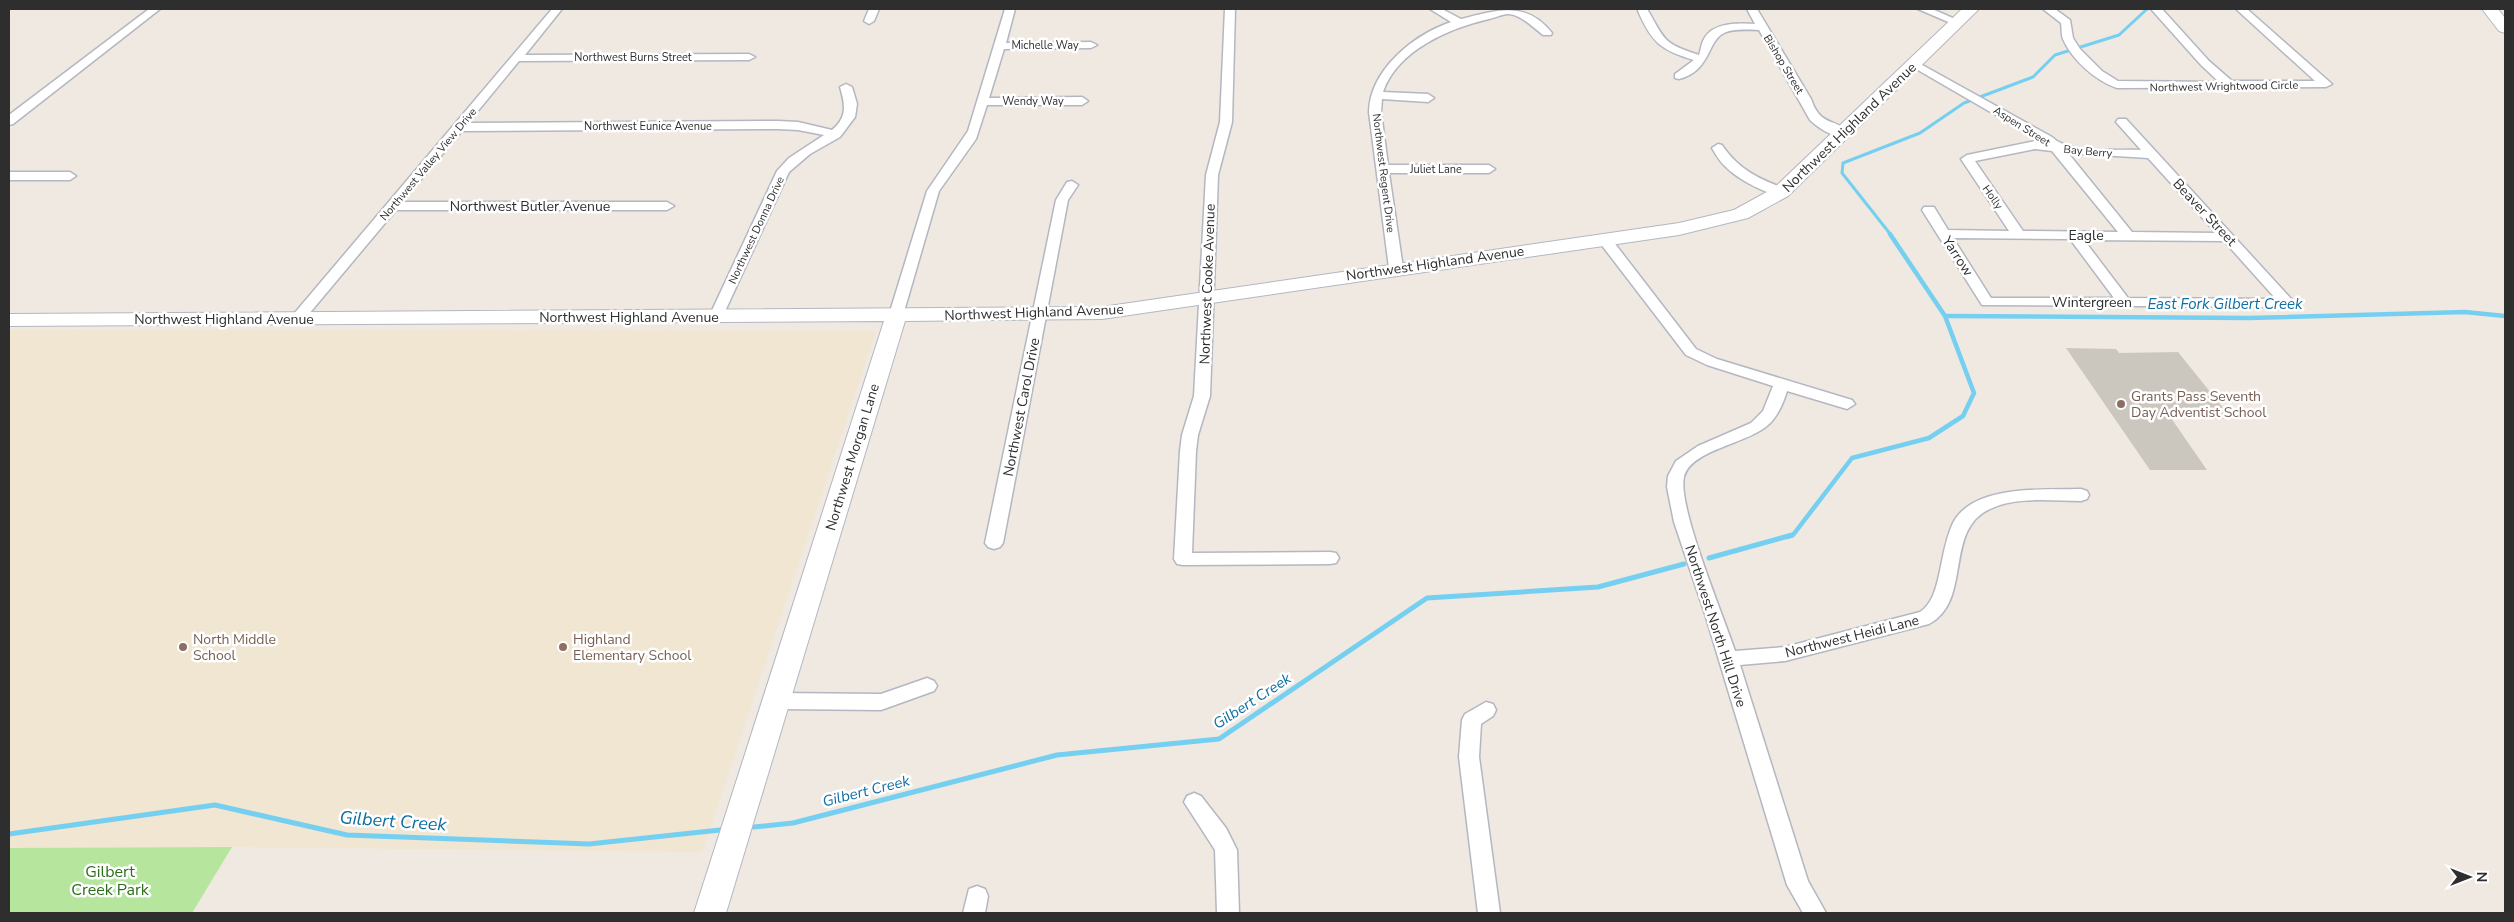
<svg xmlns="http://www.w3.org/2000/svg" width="2514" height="922" viewBox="0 0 2514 922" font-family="'Nunito Sans',sans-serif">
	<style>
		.education { fill: #f0e6d1 }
		.green { fill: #b6e59e }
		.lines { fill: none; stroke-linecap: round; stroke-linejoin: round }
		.stream-far2 { stroke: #75cff0; stroke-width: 3 }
		.stream-far1 { stroke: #75cff0; stroke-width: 4.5 }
		.stream { stroke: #75cff0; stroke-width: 5 }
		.building { fill: #cbc7bf }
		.street-casing { stroke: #b4b7c1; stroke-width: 3 }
		.secondary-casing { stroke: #b4b7c1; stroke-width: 2 }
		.street { fill: #fff; fill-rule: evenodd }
		.secondary { fill: #fff; fill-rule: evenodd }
		.education-dot { fill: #8d6e63; stroke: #fff; stroke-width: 2 }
		.labels { text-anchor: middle; stroke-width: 5; stroke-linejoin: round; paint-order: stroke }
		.far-street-label { font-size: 11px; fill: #2e2e2e; stroke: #fff }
		.street-label { font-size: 14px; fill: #2e2e2e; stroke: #fff }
		.education-label { font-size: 14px; fill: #785e54; stroke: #fff; text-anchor: start }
		.water-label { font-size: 15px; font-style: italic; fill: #0d6fa3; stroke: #fff }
		.near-park-label { font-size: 16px; fill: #2c6e1b; stroke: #fff }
		.near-water-label { font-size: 18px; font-style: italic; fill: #0d6fa3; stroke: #fff }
	</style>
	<rect width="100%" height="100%" fill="#efe9e1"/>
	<polygon class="education" points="9,330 876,331 702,852 232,847 9,848"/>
	<polygon class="green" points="232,847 192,913 9,913 9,848"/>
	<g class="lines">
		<polyline class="stream-far2" points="1891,235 1842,173 1843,163 1920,133 1964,103 2033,77 2055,55 2119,35 2147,9"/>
		<g class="stream-far1">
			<polyline points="1945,316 2249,318 2465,312 2505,316"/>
			<polyline points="1787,537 1793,535 1852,458 1929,438 1963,416 1974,393 1945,316 1890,234"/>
		</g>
		<g class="stream">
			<polyline points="1709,558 1792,535"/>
			<polyline points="754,827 793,823 1057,755 1219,739 1427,598 1598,587 1684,564"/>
			<polyline points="9,834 215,805 347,835 589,844 720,830"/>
		</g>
	</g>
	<polygon class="building" points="2066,348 2116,349 2119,353 2178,352 2232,419 2171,418 2207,470 2150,470"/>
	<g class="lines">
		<defs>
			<g id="street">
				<polygon points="149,9 160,9 13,124 9,125 9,115"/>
				<path d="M552 9H562L525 55 749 54 755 57 749 60 519 61 468 123 778 121 798 122 832 130C848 117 845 104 840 87L846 84 852 87 857 104 855 117 840 137 810 154 789 172 721 320 716 321 709 317 777 171 789 158 824 135 798 130 778 129 462 131 402 202H667L674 206 667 210H396L303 321H293L291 318 293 315Z"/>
				<polygon points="869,9 879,9 874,21 869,24 864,21"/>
				<polygon points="1005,9 1015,9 1006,43 1091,42 1097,45 1091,48 1004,49 989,98 1082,97 1088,101 1082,105 987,105 976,139 939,191 903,315 896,319 891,318 889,315 927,191 968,131"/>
				<polygon points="1225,9 1235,9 1232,122 1218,175 1210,396 1198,435 1196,451 1192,553 1330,552 1336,553 1339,558 1336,563 1330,564 1183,565 1177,564 1174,559 1180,451 1182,435 1194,396 1206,175 1220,122"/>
				<path d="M1430 9H1442L1461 19C1497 10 1526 0 1552 33L1551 35H1543C1534 28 1520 14 1508 14 1502 14 1495 18 1489 19 1450 28 1397 50 1383 92L1428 94 1434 98 1428 102 1382 99 1381 112 1388 165H1489L1495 169 1489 173H1389L1403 268 1396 272 1389 268 1369 112C1370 70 1413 35 1451 22Z"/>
				<path d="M1639 9H1647C1665 39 1661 43 1699 55 1701 50 1701 44 1704 39 1713 22 1739 23 1755 24L1747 9H1757L1811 99C1821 128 1835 117 1849 133L1847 136C1835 139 1818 128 1810 120L1759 30C1748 30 1734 28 1724 33 1707 41 1711 71 1679 79L1675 78V74L1694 60C1661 50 1652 43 1638 11Z"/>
				<polygon points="1918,9 1932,9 1962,22 1961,24 1953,24"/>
				<path d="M2043 9H2055L2070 20 2073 38 2080 49 2102 71 2118 81 2219 82 2201 65 2151 9H2162L2209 61 2232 81H2315L2236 9H2247L2332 84 2326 87 2117 88C2096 81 2072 60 2063 39 2061 34 2062 29 2061 23Z"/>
				<path d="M1915 61 2052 137C2069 154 2117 149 2141 150L2116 122 2118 119H2126L2295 303 2288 307 1982 305 1922 210 1924 207H1934L1948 230 2009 231 1961 159 1967 155 2035 141 2044 143 1911 66V62ZM2035 149 2052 151 2118 232 2023 231 1975 161ZM2068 153 2148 158 2216 233 2132 232ZM1953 238 2070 239 2114 298H1991ZM2084 240 2224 241 2276 299 2128 298Z"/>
				<path d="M1718 144 1722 145C1739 170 1759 179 1786 189L1787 192 1786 195C1771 198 1736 178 1726 167 1720 162 1716 155 1712 148Z"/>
				<polygon points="9,172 70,172 76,176 70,180 9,180"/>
				<polygon points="1072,181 1078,185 1068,200 1003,543 1000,547 994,549 988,547 985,543 1056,200 1067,182"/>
				<path d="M1604 235 1609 236 1696 349 1717 359 1852 400 1855 404 1847 409 1787 391C1784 401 1779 413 1772 421 1753 444 1691 448 1684 477 1677 506 1724 617 1735 651L1785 647 1920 612C1932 604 1936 589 1939 575 1943 558 1945 540 1953 523 1973 484 2044 490 2081 489L2087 491 2089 495 2087 499 2081 501C2053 501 2016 496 1990 509 1943 530 1973 601 1929 624L1785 661 1740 665 1808 881 1826 913H1803L1787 885 1705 614 1674 522 1667 487 1668 476 1676 461 1698 446 1751 423 1763 411 1773 386 1707 365 1686 355 1597 239Z"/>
				<polygon points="927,678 934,681 937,686 934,691 881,710 777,709 770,707 767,701 770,695 777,693 881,694"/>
				<polygon points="1486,702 1493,704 1496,710 1493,716 1481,724 1479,757 1500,913 1478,913 1459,757 1462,720 1465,714"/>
				<polygon points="1194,793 1201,796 1226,828 1237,850 1239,913 1217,913 1215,850 1184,802 1187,796"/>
				<polygon points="977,886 985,889 988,896 985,913 963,913 969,889"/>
			</g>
			<g id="secondary">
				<polygon points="1962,9 1979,9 1788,196 1748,218 1679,235 1102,319 905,321 726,913 694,913 884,321 9,326 9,314 1102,307 1679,223 1734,210 1774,188"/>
				<polygon points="2482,9 2498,9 2505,18 2505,33 2499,31"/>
			</g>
		</defs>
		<use href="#street" class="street-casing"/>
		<use href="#secondary" class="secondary-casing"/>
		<use href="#street" class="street"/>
		<use href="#secondary" class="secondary"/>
	</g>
	<g class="education-dot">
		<circle cx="2121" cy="404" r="5"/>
		<circle cx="183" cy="647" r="5"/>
		<circle cx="563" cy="647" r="5"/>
	</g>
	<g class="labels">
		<g class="far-street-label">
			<text x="1045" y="49">Michelle Way</text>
			<text x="633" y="61">Northwest Burns Street</text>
			<text transform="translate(1784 64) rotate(59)" y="4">Bishop Street</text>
			<text transform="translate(2224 86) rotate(-1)" y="4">Northwest Wrightwood Circle</text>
			<text x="1033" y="105">Wendy Way</text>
			<text x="648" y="130">Northwest Eunice Avenue</text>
			<text transform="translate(2022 126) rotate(32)" y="4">Aspen Street</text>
			<text transform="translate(2088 151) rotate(5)" y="4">Bay Berry</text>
			<text transform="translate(428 164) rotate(-50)" y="4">Northwest Valley View Drive</text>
			<text x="1436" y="173">Juliet Lane</text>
			<text transform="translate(1384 173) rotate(83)" y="4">Northwest Regent Drive</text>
			<text transform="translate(1993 197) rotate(55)" y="4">Holly</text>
			<text transform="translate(756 230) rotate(-65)" y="4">Northwest Donna Drive</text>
		</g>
		<g class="street-label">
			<text transform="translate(1849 127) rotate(-44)" y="5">Northwest Highland Avenue</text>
			<text x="530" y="211">Northwest Butler Avenue</text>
			<text transform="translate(2205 212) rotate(47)" y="5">Beaver Street</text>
			<text x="2086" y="240">Eagle</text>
			<text transform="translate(1958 256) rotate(57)" y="5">Yarrow</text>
			<text transform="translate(1435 263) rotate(-8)" y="5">Northwest Highland Avenue</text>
			<text transform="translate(1207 284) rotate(-88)" y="5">Northwest Cooke Avenue</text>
			<text x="2092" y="307">Wintergreen</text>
			<text transform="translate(1034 312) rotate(-2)" y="5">Northwest Highland Avenue</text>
			<text x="629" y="322">Northwest Highland Avenue</text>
			<text x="224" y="324">Northwest Highland Avenue</text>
			<text transform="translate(1021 407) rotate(-79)" y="5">Northwest Carol Drive</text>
			<text transform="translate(852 457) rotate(-73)" y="5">Northwest Morgan Lane</text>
			<text transform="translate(1716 626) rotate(72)" y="5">Northwest North Hill Drive</text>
			<text transform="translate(1852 636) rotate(-14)" y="5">Northwest Heidi Lane</text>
		</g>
		<g class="education-label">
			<text x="2131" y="401">Grants Pass Seventh<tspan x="2131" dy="16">Day Adventist School</tspan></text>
			<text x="193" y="644">North Middle<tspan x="193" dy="16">School</tspan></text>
			<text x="573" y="644">Highland<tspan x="573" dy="16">Elementary School</tspan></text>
		</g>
		<g class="water-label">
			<text x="2225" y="309">East Fork Gilbert Creek</text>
			<text transform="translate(1252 701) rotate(-33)" y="5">Gilbert Creek</text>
			<text transform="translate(866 791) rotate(-14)" y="5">Gilbert Creek</text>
		</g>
		<g class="near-park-label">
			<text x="110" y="877">Gilbert<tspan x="110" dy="18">Creek Park</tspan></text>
		</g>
		<g class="near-water-label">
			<text transform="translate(393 821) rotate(4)" y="6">Gilbert Creek</text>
		</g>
	</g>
	<rect width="2514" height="922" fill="none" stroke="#2e2e2e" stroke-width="20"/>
	<g transform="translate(2469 877) rotate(90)" stroke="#ffffff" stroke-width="4" paint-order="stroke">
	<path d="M0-4L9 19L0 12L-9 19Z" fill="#2e2e2e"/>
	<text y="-8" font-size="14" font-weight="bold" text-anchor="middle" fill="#2e2e2e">N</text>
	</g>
</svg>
